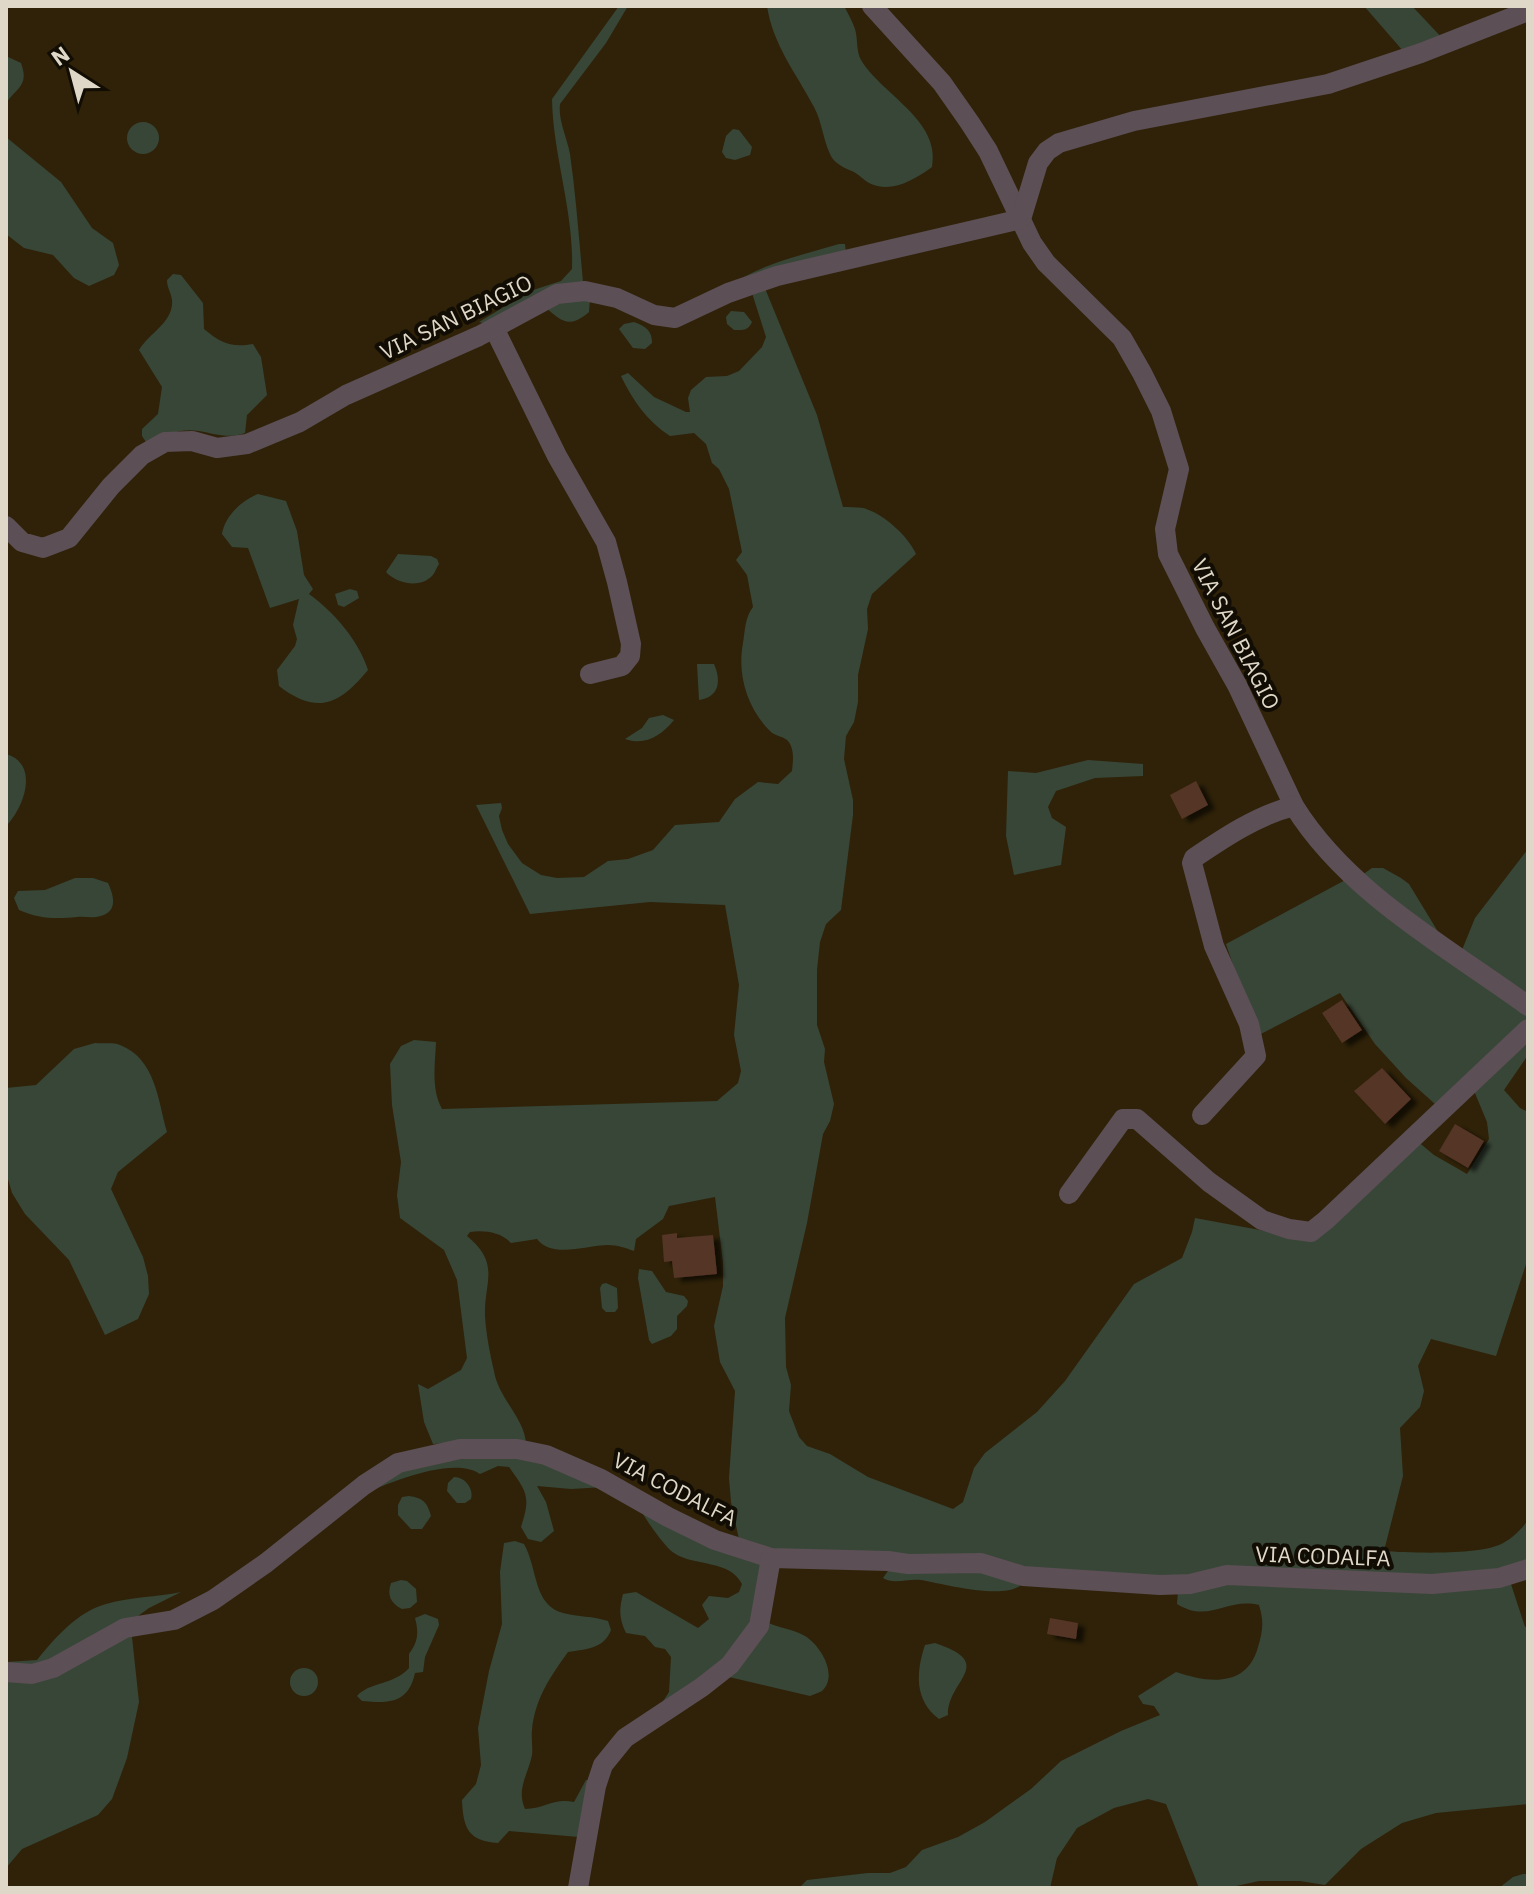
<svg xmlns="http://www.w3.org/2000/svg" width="1534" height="1894" viewBox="0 0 1534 1894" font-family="'IBM Plex Sans',sans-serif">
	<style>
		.green { fill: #384637 }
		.building { fill: #553427; filter: url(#shadow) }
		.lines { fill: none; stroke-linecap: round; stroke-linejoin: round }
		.street { stroke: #5c4f55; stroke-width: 20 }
		.labels { text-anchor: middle; stroke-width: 8; stroke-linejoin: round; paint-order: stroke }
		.street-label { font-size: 22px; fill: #dfd8c8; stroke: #120d04 }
	</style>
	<defs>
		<filter id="shadow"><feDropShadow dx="7" dy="4" stdDeviation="2" flood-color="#0009"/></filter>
	</defs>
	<rect width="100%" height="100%" fill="#2f2208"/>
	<g class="green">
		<path d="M619 6H628L606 43 560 104C558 121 567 137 570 154 576 196 579 239 583 282L490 325 479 322 530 291 561 281 572 269C574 211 553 156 552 99Z"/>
		<path d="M767 6H844C848 13 852 21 855 29 858 39 856 51 861 60 882 95 941 120 932 167 914 180 891 194 869 183 864 180 859 175 854 172 845 168 834 164 830 154 823 139 822 122 814 107 796 73 773 45 767 6Z"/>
		<polygon points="1364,6 1412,6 1444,40 1404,52"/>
		<path d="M6 56 21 63C29 85 18 87 6 103Z"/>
		<circle cx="143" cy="138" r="16"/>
		<polygon points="733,129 739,130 752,147 750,155 735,160 726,158 722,152 726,136"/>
		<polygon points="6,137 61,182 92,228 113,243 119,265 114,275 89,286 74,278 53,255 24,248 6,234"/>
		<path d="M839 244H845L846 253 742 278C772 261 806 254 839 244Z"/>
		<path d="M173 274 181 275 203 303 204 329C221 343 231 348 253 344L261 357 267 395 247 415 245 433C228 439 216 434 199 431 180 428 164 435 148 445L142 436V429L158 414 162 387 139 350C149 333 174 322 172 300 171 292 167 288 167 280Z"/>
		<path d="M764 286 817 415 843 507C849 507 856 507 863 508 883 513 908 536 916 554L872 594 867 609 868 629 858 675V702L854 722 846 736 844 759 853 800V815L841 910 826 924 820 942 817 970V1025L825 1049 824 1062 834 1104 830 1121 823 1134 807 1223 785 1318 786 1367 791 1385 789 1411 799 1437 807 1446 830 1454 868 1477 953 1509 963 1502 974 1468 985 1453 1037 1412 1065 1381 1134 1284 1182 1258 1192 1232 1195 1218 1308 1239 1416 1140 1434 1155 1467 1174 1489 1139 1487 1122 1472 1086 1528 1032V1055L1504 1090 1520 1108 1528 1112V1258L1496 1356 1431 1339 1418 1366 1424 1391 1420 1407 1400 1428 1403 1476 1384 1551C1411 1553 1475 1555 1499 1545 1511 1540 1521 1530 1528 1520V1563L1467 1577 1145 1579 790 1557 740 1544 731 1502 729 1478 735 1391 720 1362 714 1326 723 1286V1263L715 1197 669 1206 663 1219 636 1239 634 1251C626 1248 617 1245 608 1245 587 1245 552 1259 537 1239L511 1243C501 1232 484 1230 470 1232L467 1236C501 1264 484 1281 485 1316 486 1334 490 1354 494 1371 498 1398 525 1418 526 1444L472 1442 433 1444 424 1422 418 1384 428 1389 461 1370 467 1358 457 1280 444 1250 400 1218 397 1195 401 1162 392 1105 390 1064 401 1046 414 1040 436 1042C435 1065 431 1089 442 1109L717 1101 738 1083 741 1071 734 1035 739 985 725 905 650 902 530 914 476 805 501 803 502 808 499 816 502 830 508 844 522 863 541 875 557 878 584 877 608 861 628 859 653 850 675 825 719 822 735 799 758 782 778 784 792 771C793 761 795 748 787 740 782 736 775 736 770 731 747 708 737 675 743 643 745 631 745 617 753 607L747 575 736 560 742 552 729 489 719 469 712 463 706 444 694 433 670 436C647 421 633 401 621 376L628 373 654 397 686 412H690L688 398 691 390 706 377 727 376 739 371 762 347 766 337 752 293Z"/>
		<path d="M590 299 589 312C569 329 562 322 543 305Z"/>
		<path d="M731 311 744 312 752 322C748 331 743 330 734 330L727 324 726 317Z"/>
		<path d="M634 322C645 326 652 330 652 343L645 349 633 348 619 329 624 324Z"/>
		<path d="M258 494 286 501 297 531 304 575 313 589 309 594C334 612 359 641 368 670 340 704 318 716 279 686L277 670 295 646 297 639 293 625 299 599 270 608 248 548 232 547 222 534C225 516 241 501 258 494Z"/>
		<path d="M398 554 431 556 437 559 439 564C436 568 435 573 432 576 419 589 396 583 386 572Z"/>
		<polygon points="350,589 357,591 359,598 344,607 338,605 335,594"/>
		<path d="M697 664H714C721 680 720 697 699 700Z"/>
		<path d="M663 715 674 720C661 736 645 746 625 739L642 728 649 718Z"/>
		<path d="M6 754C40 764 24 808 6 826Z"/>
		<polygon points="1088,760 1143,764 1143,776 1095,778 1056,791 1048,807 1052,818 1066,827 1061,865 1014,875 1006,836 1008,771 1036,773"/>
		<polygon points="1528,849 1528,1017 1435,1104 1406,1078 1375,1044 1340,993 1257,1036 1226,944 1349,878 1362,875 1372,868 1383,868 1401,878 1409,884 1440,935 1462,950 1475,918"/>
		<path d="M75 878H93L108 883C115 898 118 914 96 917 90 918 83 916 77 917 56 919 39 919 19 910L14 898 18 891 45 890Z"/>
		<path d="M95 1043C103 1044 113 1042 120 1045 156 1059 158 1101 167 1132L118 1172 111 1189 143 1257 148 1276 149 1294 138 1319 105 1335 69 1260 25 1214 12 1193 6 1172V1088L36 1085 74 1049Z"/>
		<polygon points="639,1269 652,1271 666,1292 684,1296 688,1301 687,1306 677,1316 677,1329 671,1336 652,1344 649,1340 638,1278"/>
		<polygon points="606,1283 617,1288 618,1308 615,1312 606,1312 602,1308 600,1288 602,1284"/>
		<path d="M530 1455 605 1487 571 1489 537 1486 546 1502 554 1531 541 1542 528 1539 521 1527C531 1497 527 1492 509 1467L498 1466 480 1474C453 1456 391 1482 364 1494L399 1465 439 1457Z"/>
		<path d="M454 1477C465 1477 474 1489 471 1499L465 1503H457L447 1491 448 1483Z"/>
		<path d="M409 1496C423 1498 427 1502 431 1516L422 1529H411L398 1515V1505L402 1497Z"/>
		<path d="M636 1502 769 1558 764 1621C777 1628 794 1629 805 1636 820 1645 839 1675 822 1691 819 1693 814 1694 810 1696L729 1677 662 1703 669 1692 671 1657 665 1649 655 1647 645 1636 626 1633C619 1619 619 1609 623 1594L636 1592 698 1628 709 1619 702 1605 709 1596 728 1598 739 1592 742 1584C729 1559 695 1567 674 1553 664 1547 642 1514 636 1502Z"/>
		<path d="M515 1541 524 1544C538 1569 533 1605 563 1613 578 1617 593 1616 608 1621L611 1630C604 1649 586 1649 568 1652 550 1677 535 1699 532 1730 531 1738 533 1747 532 1755 528 1775 516 1789 525 1809 544 1809 553 1798 574 1802L586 1780H592L579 1837 509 1831 498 1843C469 1841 463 1829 462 1800L476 1784 481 1765 478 1728 489 1671 502 1624 500 1572 504 1543Z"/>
		<path d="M973 1567 1021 1585C1004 1600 943 1584 921 1580 908 1578 894 1585 883 1578L890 1568Z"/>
		<path d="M1509 1578 1525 1627 1528 1626V1804L1436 1813 1402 1823 1361 1849 1325 1885 1300 1881H1259L1227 1888H1199L1166 1804 1148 1799 1114 1808 1077 1828 1057 1858 1050 1888H799L807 1880 868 1873H890L906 1867 922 1850 958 1837 985 1822 1031 1789 1061 1761 1121 1731 1160 1715 1154 1706 1143 1704 1138 1696 1176 1672C1208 1683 1247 1688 1258 1647 1263 1631 1264 1621 1259 1605 1227 1597 1209 1624 1177 1604L1178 1591 1204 1584Z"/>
		<path d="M401 1580 407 1581 416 1589 417 1602 410 1608 402 1609C390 1603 387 1595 391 1583Z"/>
		<path d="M181 1592 149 1608 134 1619 132 1637 139 1702 127 1758 112 1799 98 1815 22 1849 6 1868V1662L37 1660C55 1638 77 1612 106 1604 128 1597 158 1597 181 1592Z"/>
		<path d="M425 1614 438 1619 439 1625 425 1657 423 1672 415 1673C408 1705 387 1703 362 1701L357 1696C369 1682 394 1685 409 1668V1654C418 1642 419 1633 415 1618Z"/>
		<path d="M935 1643C998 1664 947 1680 948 1715L939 1719C914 1700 916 1672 925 1645Z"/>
		<circle cx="304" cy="1682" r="14"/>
		<polygon points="1523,1874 1528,1874 1528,1888 1499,1888 1513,1877"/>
	</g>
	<g class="building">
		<polygon points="1196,781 1208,805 1182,819 1170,795"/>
		<polygon points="1342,1000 1362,1030 1342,1043 1322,1013"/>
		<polygon points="1382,1068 1411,1099 1385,1124 1354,1091"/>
		<polygon points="1455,1124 1484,1141 1468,1168 1439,1151"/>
		<polygon points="677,1233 677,1238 713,1235 717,1274 674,1278 672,1261 664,1262 662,1235"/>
		<polygon points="1050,1618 1078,1623 1076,1639 1047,1634"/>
	</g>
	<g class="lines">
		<g class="street">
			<path d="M872 6 942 83 970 123 988 151 1032 243 1046 263 1122 338 1142 373 1161 411 1179 469 1165 529 1168 554 1205 628 1237 685 1294 806C1348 893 1447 947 1528 1006"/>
			<polyline points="494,328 557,456 606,542 617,582 631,644 630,656 622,666 590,674"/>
			<polyline points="6,526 22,542 43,548 69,538 111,486 142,455 165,442 192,441 217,448 247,444 300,422 346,395 479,336 557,294 585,291 617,298 654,315 675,318 728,293 777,276 1021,219 1038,163 1047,151 1059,143 1134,121 1328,84 1421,53 1528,11"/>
			<path d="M1202 1115 1256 1056 1249 1024 1214 946 1192 863 1194 858C1225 837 1258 815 1294 806"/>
			<polyline points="1069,1194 1123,1119 1137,1119 1209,1182 1262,1220 1289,1229 1311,1232 1326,1220 1528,1029"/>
			<polyline points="6,1672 32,1674 53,1668 125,1628 174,1620 213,1600 266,1563 364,1485 398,1463 460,1449 517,1449 546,1455 601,1479 668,1517 715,1540 771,1558 888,1561 908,1564 981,1563 1023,1576 1160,1585 1190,1584 1227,1575 1432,1584 1499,1578 1528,1569"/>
			<polyline points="578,1888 596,1786 603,1765 625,1738 702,1687 730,1665 759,1626 771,1558"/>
		</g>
	</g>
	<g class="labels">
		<g class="street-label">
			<text transform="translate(456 317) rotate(-26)" y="8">VIA SAN BIAGIO</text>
			<text transform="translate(1236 634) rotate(63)" y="8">VIA SAN BIAGIO</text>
			<text transform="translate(675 1489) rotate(27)" y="8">VIA CODALFA</text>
			<text transform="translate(1323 1556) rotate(2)" y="8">VIA CODALFA</text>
		</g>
	</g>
	<rect width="1534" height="1894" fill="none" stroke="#dfd8c8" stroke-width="16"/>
	<g transform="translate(72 72) rotate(324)" stroke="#120d04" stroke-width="6" paint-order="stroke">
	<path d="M0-6L14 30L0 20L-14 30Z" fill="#dfd8c8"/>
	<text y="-12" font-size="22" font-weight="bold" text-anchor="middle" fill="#dfd8c8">N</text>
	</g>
</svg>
